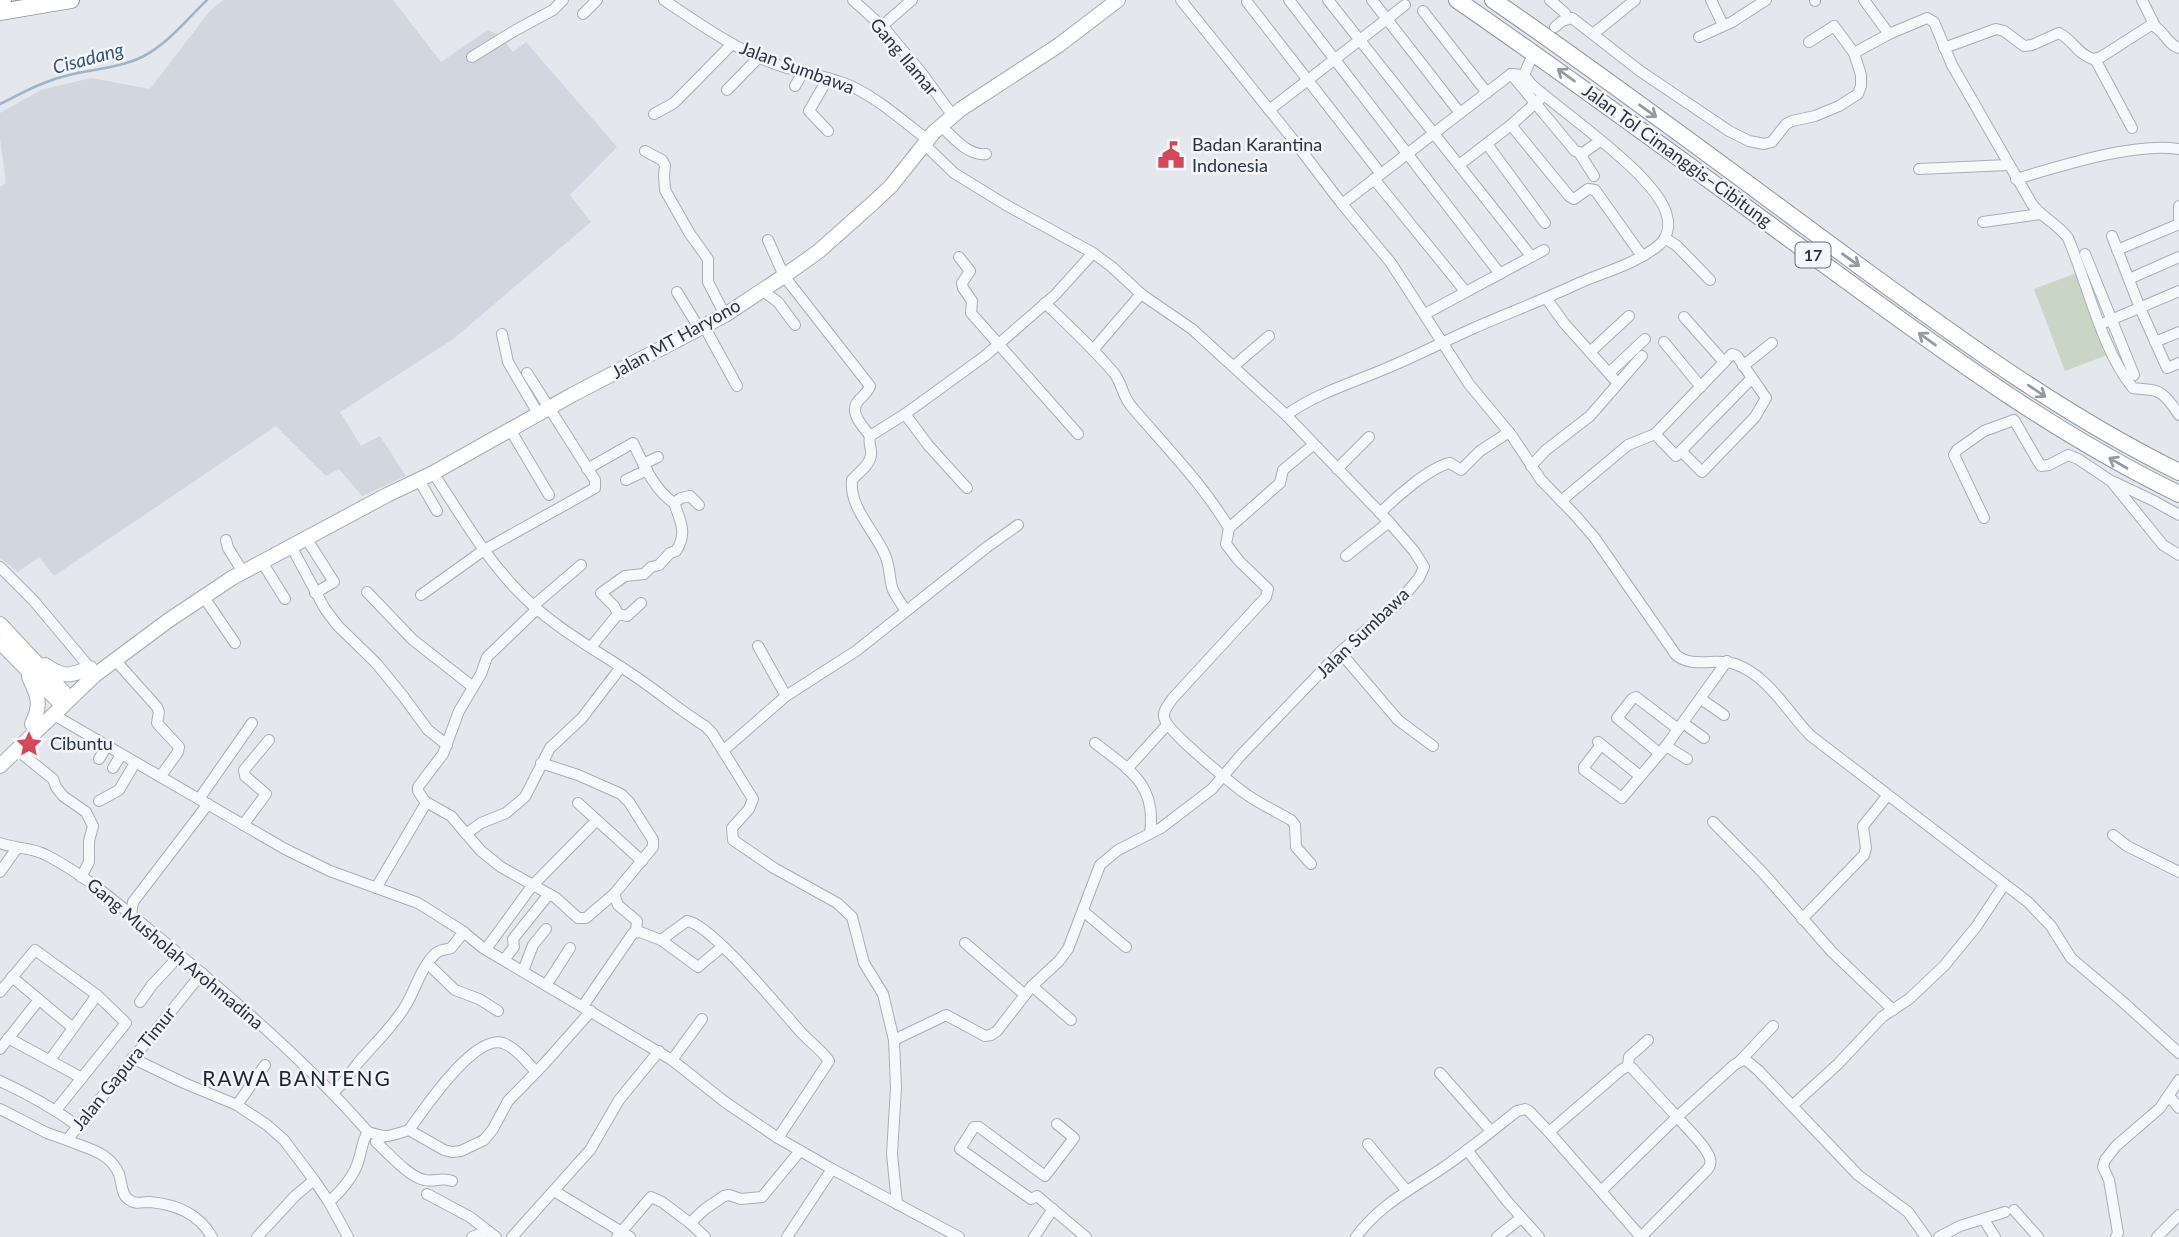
<svg xmlns="http://www.w3.org/2000/svg" width="2179" height="1237" viewBox="0 0 2179 1237" font-family="Lato,sans-serif">
	<style>
		.built { fill: #d2d6de }
		.green { fill: #c9d6c5 }
		.lines { fill: none; stroke-linecap: round; stroke-linejoin: round }
		.stream { stroke: #9fb4cc; stroke-width: 2.5 }
		.minor-casing { stroke: #a9aeb7; stroke-width: 12 }
		.major-casing { stroke: #a3abb8; stroke-width: 16 }
		.highway-casing { stroke: #8b94a3; stroke-width: 18 }
		.minor { stroke: #f7f8fa; stroke-width: 10 }
		.major { stroke: #fff; stroke-width: 14 }
		.highway { stroke: #fff; stroke-width: 16 }
		.oneway { stroke: #959aa2 }
		.labels { text-anchor: middle; stroke-width: 5; stroke-linejoin: round; paint-order: stroke }
		.shield { fill: #f4f6f9; stroke: #676e7b; stroke-width: 2 }
		.shield-label { font-size: 16px; font-weight: bold; fill: #2b3445 }
		.street-label { font-size: 18px; fill: #2b3445; stroke: #f4f6f9 }
		.poi-label { font-size: 18px; fill: #2b3445; stroke: #f4f6f9; text-anchor: start }
		.water-label { font-size: 19px; font-style: italic; fill: #34527a; stroke: #f4f6f9 }
		.quarter-label { font-size: 21px; letter-spacing: 2px; fill: #1d2536; stroke: #f4f6f9 }
	</style>
	<rect width="100%" height="100%" fill="#e4e7ec"/>
	<polygon class="built" points="223,0 393,0 441,62 488,30 501,36 513,52 526,42 617,147 570,195 591,222 452,340 340,412 361,446 380,436 406,476 362,496 339,469 326,476 276,426 54,576 39,557 18,572 0,558 0,187 6,183 0,138 0,113 41,90 91,78 150,89 209,12"/>
	<polygon class="green" points="2079,272 2110,354 2065,371 2034,289"/>
	<g class="lines">
		<path class="stream" d="M0 104C24 92 43 81 69 75 94 69 119 68 142 57 168 44 187 19 207 0"/>
		<defs>
			<g id="minor">
				<path d="M664 0C701 25 739 52 781 66 805 74 831 76 853 87 880 100 904 122 928 140"/>
				<polyline points="853,0 885,29 921,72 953,116"/>
				<path d="M1181 0 1291 137 1342 204 1391 263 1469 384 1512 436 1541 480 1574 514 1594 537 1676 655C1693 669 1716 657 1735 664 1769 676 1787 712 1811 736L2028 902 2051 926 2071 958 2123 1002 2179 1053"/>
				<polyline points="1289,0 1500,274"/>
				<polyline points="1328,0 1531,256"/>
				<polyline points="1372,0 1460,113"/>
				<polyline points="1550,0 1565,13 1567,18"/>
				<polyline points="1711,0 1723,25"/>
				<polyline points="1815,0 1815,1"/>
				<path d="M1864 0 1889 34 1927 18 1934 22 1952 65 2032 204C2042 218 2058 224 2068 238 2087 282 2102 351 2133 388 2139 389 2145 389 2151 390 2164 391 2172 405 2179 415"/>
				<polyline points="2142,0 2155,26"/>
				<polyline points="1247,2 1381,174"/>
				<polyline points="1423,11 1487,93"/>
				<polyline points="583,14 597,0"/>
				<polyline points="882,26 912,0"/>
				<polyline points="1555,27 1562,21 1572,18 1640,71 1729,131 1749,141 1764,144 1772,142 1786,124 1792,121 1815,116 1839,106 1858,94 1861,86 1861,75 1854,53 1889,34"/>
				<polyline points="1593,34 1635,0"/>
				<polyline points="1699,37 1732,22 1766,0"/>
				<polyline points="1809,42 1834,26 1854,53"/>
				<path d="M1944 48 1996 29 2004 31 2024 46 2032 45 2059 33C2073 40 2077 54 2093 59L2101 57 2151 25C2164 29 2166 44 2179 48"/>
				<polyline points="472,57 514,31 553,10 563,0"/>
				<polyline points="2095,59 2132,128"/>
				<polyline points="1511,74 1575,151 1583,153 1600,141"/>
				<polyline points="795,86 803,72"/>
				<polyline points="727,90 759,57"/>
				<polyline points="1269,110 1405,5"/>
				<polyline points="654,114 674,103 732,44"/>
				<polyline points="1511,125 1540,99"/>
				<path d="M941 126C954 138 968 156 986 154"/>
				<polyline points="828,131 809,111 828,78"/>
				<polyline points="1487,144 1545,223"/>
				<polyline points="645,151 662,160 665,165 664,176 665,190 690,234 708,259 708,282 725,315"/>
				<polyline points="1580,154 1594,176"/>
				<polyline points="1459,165 1511,125 1569,196 1574,199 1588,189 1595,190 1642,256"/>
				<polyline points="1919,169 2008,165"/>
				<polyline points="1374,179 1465,291"/>
				<path d="M2016 179C2061 166 2134 142 2179 149"/>
				<polyline points="1342,204 1511,74 1524,75"/>
				<polyline points="2179,206 2179,219"/>
				<polyline points="1983,222 2040,214"/>
				<polyline points="2112,236 2140,308 2167,368 2179,363"/>
				<polyline points="1665,238 1677,246 1710,280"/>
				<path d="M768 240 784 276 870 386C868 392 864 395 859 400 848 412 862 425 870 436"/>
				<polyline points="2117,250 2179,224"/>
				<polyline points="2085,254 2134,375"/>
				<polyline points="959,257 970,271 962,283 963,288 972,301 971,313 1078,434"/>
				<polyline points="2129,279 2179,257"/>
				<polyline points="763,291 778,302 795,325"/>
				<polyline points="677,292 699,328"/>
				<polyline points="1546,298 1564,323 1614,379"/>
				<path d="M1045 303C1069 326 1093 348 1114 373 1122 383 1122 395 1131 406 1165 446 1202 483 1229 528L1226 544 1239 561 1268 589 1266 597 1173 698C1169 704 1163 710 1164 717 1165 730 1230 782 1243 792 1258 803 1275 811 1291 820L1295 825 1296 847 1311 864"/>
				<polyline points="1425,314 1544,250"/>
				<polyline points="1684,317 1724,362"/>
				<polyline points="2106,322 2179,291"/>
				<polyline points="704,326 737,386"/>
				<polyline points="502,334 508,362 539,415"/>
				<polyline points="1664,342 1701,387"/>
				<polyline points="2155,342 2179,332"/>
				<polyline points="1093,350 1141,294"/>
				<polyline points="1590,352 1629,316"/>
				<polyline points="1234,366 1269,336"/>
				<polyline points="1743,366 1772,343"/>
				<polyline points="1609,373 1645,339"/>
				<polyline points="905,414 928,445 967,488"/>
				<path d="M1286 415C1317 393 1352 383 1387 368 1416 356 1445 341 1474 328 1508 313 1543 300 1577 284 1604 272 1636 264 1659 245 1667 238 1670 227 1667 216 1659 177 1563 113 1531 84L1524 75 1530 61"/>
				<polyline points="511,431 549,495"/>
				<polyline points="1655,434 1676,456 1751,379"/>
				<polyline points="643,464 658,457"/>
				<polyline points="1531,466 1546,450 1590,416 1642,356"/>
				<path d="M587 469 633 443C643 463 654 490 674 503"/>
				<polyline points="1337,469 1369,437"/>
				<path d="M433 473C460 513 484 556 518 591 553 628 597 650 639 679 661 694 682 712 705 726L712 733 753 799 749 809 732 828 733 840 774 868 837 903 852 917 864 963 883 994 894 1040 896 1088 892 1154 897 1204"/>
				<polyline points="419,480 437,511"/>
				<polyline points="626,480 647,470"/>
				<polyline points="2114,482 2154,501 2179,515"/>
				<polyline points="1561,501 1628,445 1655,434 1732,354 1737,356 1766,398 1755,417 1702,472 1681,451"/>
				<path d="M1380 513C1395 498 1430 467 1450 463L1461 470 1480 451 1509 432"/>
				<polyline points="1984,518 1954,455 1957,450 1984,431 2014,420 2039,463 2041,466 2049,465 2068,455 2078,459 2111,481 2163,545 2179,555"/>
				<polyline points="1229,528 1280,483 1283,470 1313,445"/>
				<polyline points="306,538 334,582 315,593"/>
				<polyline points="226,540 228,548 243,572"/>
				<polyline points="291,546 325,609 338,626 376,663 403,696 428,730 447,745"/>
				<polyline points="1346,556 1389,522"/>
				<polyline points="262,562 285,599"/>
				<polyline points="0,567 34,601 90,668"/>
				<polyline points="367,592 413,640 473,687"/>
				<polyline points="421,595 484,550 595,488 595,480 527,373"/>
				<polyline points="203,596 235,643"/>
				<polyline points="533,606 581,565"/>
				<path d="M906 611C902 604 894 595 892 587 889 576 890 566 885 555 875 531 849 508 852 480 858 473 870 465 871 455 872 448 868 444 870 436L905 414 985 356 1055 295 1093 253"/>
				<path d="M618 614 614 606 601 593 625 576 644 574 651 567 659 565 670 553 676 551C688 533 680 520 674 503L681 498 690 496 699 505"/>
				<polyline points="758,646 786,696"/>
				<polyline points="591,647 618,614 627,616 641,603"/>
				<polyline points="1340,652 1398,720 1433,746"/>
				<polyline points="115,660 157,707 159,712 157,723 179,747 178,752 160,777"/>
				<polyline points="1701,699 1724,715"/>
				<polyline points="54,715 285,849 330,871 418,903 461,930 483,948 672,1060 725,1102 778,1138 832,1169 959,1237"/>
				<polyline points="1683,723 1704,738"/>
				<polyline points="1598,742 1640,776"/>
				<path d="M1095 743C1130 770 1157 785 1150 833"/>
				<polyline points="1601,745 1584,767 1584,770 1622,798 1666,746 1727,661"/>
				<polyline points="1666,746 1687,759"/>
				<polyline points="17,750 53,779 56,787 63,796 86,812 93,826 89,841 89,862 81,877"/>
				<polyline points="724,750 786,696 856,651 987,547 1018,525"/>
				<polyline points="1659,753 1617,718 1632,699 1636,697 1678,729"/>
				<polyline points="99,759 107,746"/>
				<polyline points="541,763 578,775 621,794 629,802 653,840 653,847 614,894 618,905 637,921 636,932"/>
				<polyline points="113,768 121,755"/>
				<polyline points="1127,769 1167,725"/>
				<polyline points="199,799 252,723"/>
				<polyline points="99,801 119,790 135,763"/>
				<polyline points="426,802 451,816 481,851 501,867 556,898 578,918 586,918 614,894"/>
				<polyline points="578,803 642,861"/>
				<polyline points="1713,822 1763,873 1832,952 1893,1010"/>
				<polyline points="243,825 266,794 245,776 244,770 269,740"/>
				<polyline points="466,834 481,823 506,813 525,797 550,748 582,718 621,667"/>
				<polyline points="2113,835 2127,846 2179,872"/>
				<path d="M0 843C15 849 32 847 46 855 89 877 125 910 162 940 234 1000 306 1061 368 1132"/>
				<polyline points="0,872 17,848"/>
				<polyline points="376,888 426,803 418,791 418,787 443,754 459,711 481,674 487,657 537,609"/>
				<polyline points="1083,911 1126,947"/>
				<polyline points="131,915 133,902 208,804"/>
				<polyline points="1802,919 1864,855 1866,848 1863,826 1887,796"/>
				<polyline points="661,940 698,967 722,947"/>
				<polyline points="965,943 1025,995"/>
				<polyline points="486,949 532,886 596,821"/>
				<polyline points="504,960 514,947 513,939 549,894"/>
				<polyline points="428,964 455,990 479,999 498,1011"/>
				<polyline points="523,971 533,945 546,929"/>
				<polyline points="12,977 73,1028"/>
				<polyline points="547,984 570,948"/>
				<polyline points="1032,986 1071,1020"/>
				<polyline points="0,992 35,950 97,995 126,1023 56,1110"/>
				<polyline points="140,1002 152,985 180,955"/>
				<path d="M583 1006 633 933 640 932 661 940 687 921C711 924 780 1009 799 1030 808 1041 822 1050 829 1061L778 1138"/>
				<polyline points="8,1038 82,1078"/>
				<polyline points="894,1040 946,1015 985,1036 991,1035 997,1031 1032,986 1059,961 1068,949 1100,865 1118,850 1161,828 1212,789 1242,754 1340,652 1397,604 1419,578 1424,567 1414,551 1389,522 1286,415 1192,329 1141,294 1112,267 1093,253 1006,205 954,173 924,144"/>
				<polyline points="0,1049 38,1001"/>
				<polyline points="132,1058 184,1083 237,1105 267,1125 284,1140 314,1180 329,1202 348,1237"/>
				<polyline points="50,1060 97,995"/>
				<polyline points="672,1060 702,1019"/>
				<polyline points="1739,1062 1773,1026"/>
				<polyline points="1628,1066 1629,1057 1648,1040"/>
				<polyline points="1440,1073 1491,1131"/>
				<path d="M0 1081C28 1094 53 1108 78 1126"/>
				<path d="M333 1092C343 1086 350 1073 358 1063 374 1044 393 1027 406 1005 416 988 421 967 436 953 441 949 446 950 451 948L464 932"/>
				<polyline points="2169,1096 2179,1108"/>
				<polyline points="237,1105 265,1065"/>
				<polyline points="1792,1106 1838,1064 1882,1017 1909,999 1944,966 1976,927 2004,885"/>
				<polyline points="0,1109 47,1133 67,1140 202,973"/>
				<polyline points="1057,1124 1074,1138 1045,1176 979,1127 974,1127 960,1149 1031,1199 1037,1196 1086,1237"/>
				<path d="M409 1130C424 1109 474 1034 503 1043 516 1048 527 1062 536 1072"/>
				<polyline points="1549,1132 1641,1237"/>
				<path d="M382 1137 376 1142C388 1153 410 1178 425 1180 434 1182 443 1177 452 1181"/>
				<path d="M67 1140C87 1149 109 1151 119 1174 122 1182 121 1194 128 1199 135 1205 141 1202 149 1202 176 1204 199 1214 212 1237"/>
				<polyline points="1368,1144 1406,1190"/>
				<polyline points="1467,1150 1506,1200 1539,1237"/>
				<polyline points="554,1191 630,1237"/>
				<path d="M1601 1191 1677 1117C1685 1126 1708 1148 1710 1159 1712 1166 1707 1170 1703 1174L1641 1237"/>
				<polyline points="427,1194 470,1217 488,1231"/>
				<path d="M329 1202C341 1191 355 1175 359 1159 362 1149 362 1141 368 1132 390 1139 388 1136 409 1130L444 1150 452 1152 461 1151 484 1140 493 1129 508 1101 544 1064 591 1011"/>
				<polyline points="2014,1210 2038,1237"/>
				<polyline points="1984,1220 1995,1237"/>
				<polyline points="690,1223 705,1237"/>
				<polyline points="257,1237 295,1196 314,1180"/>
				<polyline points="472,1237 488,1231 496,1237"/>
				<polyline points="512,1237 590,1150 619,1100 659,1051"/>
				<polyline points="617,1237 651,1197 662,1202 690,1223 705,1209 724,1196 729,1195 741,1199 762,1197 800,1151"/>
				<polyline points="787,1237 832,1169"/>
				<polyline points="1034,1237 1053,1209"/>
				<path d="M1356 1237C1379 1205 1412 1189 1444 1167 1469 1150 1493 1130 1517 1111L1525 1109 1529 1111 1549 1132 1621 1070 1628 1066 1632 1068 1677 1117 1734 1065 1743 1060 1747 1061 1758 1070 1858 1175 1908 1212 1926 1237"/>
				<polyline points="1497,1237 1521,1218"/>
				<polyline points="1939,1237 1960,1226 2005,1212"/>
				<polyline points="2116,1237 2118,1233 2109,1180 2103,1167 2105,1160 2116,1146 2160,1108 2179,1080"/>
				<polyline points="2157,1237 2179,1215"/>
			</g>
			<g id="major">
				<polyline points="0,624 70,699"/>
				<polyline points="0,642 63,706"/>
				<path d="M45 665C64 678 69 676 90 668"/>
				<path d="M29 677C38 696 42 704 32 724"/>
				<polyline points="0,766 95,675 169,620 232,578 387,495 433,473 572,395 725,315 784,276 819,251 874,202 891,186 934,132 961,109 1059,45 1118,0"/>
			</g>
			<g id="highway">
				<polyline points="0,0 3,0"/>
				<path d="M1457 0C1585 88 1710 181 1836 273 1947 354 2055 434 2179 494"/>
				<path d="M1493 0C1615 84 1734 174 1854 262 1958 338 2063 415 2179 472"/>
				<polyline points="0,12 71,0"/>
			</g>
		</defs>
		<use href="#minor" class="minor-casing"/>
		<use href="#major" class="major-casing"/>
		<use href="#highway" class="highway-casing"/>
		<use href="#minor" class="minor"/>
		<use href="#major" class="major"/>
		<use href="#highway" class="highway"/>
	</g>
	<defs><path id="oneway-shaft" d="M-6 0H5M1.5-3L5.5 0L1.5 3" fill="none" stroke-width="1.6" stroke-linecap="round" stroke-linejoin="round" transform="scale(1.75)"/></defs>
	<g class="oneway">
		<use href="#oneway-shaft" transform="translate(1566 75) rotate(-144)"/>
		<use href="#oneway-shaft" transform="translate(1648 111) rotate(36)"/>
		<use href="#oneway-shaft" transform="translate(1851 260) rotate(36)"/>
		<use href="#oneway-shaft" transform="translate(1927 339) rotate(-144)"/>
		<use href="#oneway-shaft" transform="translate(2037 391) rotate(34)"/>
		<use href="#oneway-shaft" transform="translate(2118 463) rotate(-150)"/>
	</g>
	<defs>
		<symbol id="civic-bare" viewBox="-9 -9 18 18"><path d="M-.6-6.5H3V-4.5H.6V-3L4-1V1h2V6H-6V1h2V-1L-.6-3ZM-1.2 2.5V6h2.4V2.5Z" fill="#d1495b" stroke="#f4f6f9" stroke-width="2.5" paint-order="stroke"/></symbol>
		<symbol id="sight-bare" viewBox="-9 -9 18 18"><path d="M0-6L1.8-2.2L6-1.7L2.9 1.2L3.7 5.4L0 3.3L-3.7 5.4L-2.9 1.2L-6-1.7L-1.8-2.2Z" fill="#d1495b" stroke="#f4f6f9" stroke-width="2.5" paint-order="stroke"/></symbol>
	</defs>
	<g fill-rule="evenodd">
		<use href="#civic-bare" x="1152" y="136" width="38" height="38"/>
		<use href="#sight-bare" x="10" y="725" width="38" height="38"/>
	</g>
	<g class="labels">
		<rect class="shield" x="1795.5" y="242.5" width="35" height="25" rx="5"/>
		<g class="shield-label">
			<text x="1813" y="261">17</text>
		</g>
		<g class="street-label">
			<text transform="translate(904 57) rotate(50)" y="6">Gang Ilamar</text>
			<text transform="translate(797 68) rotate(20)" y="6">Jalan Sumbawa</text>
			<text transform="translate(1677 156) rotate(36)" y="6">Jalan Tol Cimanggis–Cibitung</text>
			<text transform="translate(676 339) rotate(-29)" y="6">Jalan MT Haryono</text>
			<text transform="translate(1363 633) rotate(-44)" y="6">Jalan Sumbawa</text>
			<text transform="translate(175 954) rotate(40)" y="6">Gang Musholah Arohmadina</text>
			<text transform="translate(124 1069) rotate(-51)" y="6">Jalan Gapura Timur</text>
		</g>
		<g class="poi-label">
			<text x="1192" y="151">Badan Karantina<tspan x="1192" dy="21">Indonesia</tspan></text>
			<text x="50" y="750">Cibuntu</text>
		</g>
		<g class="water-label">
			<text transform="translate(88 58) rotate(-15)" y="7">Cisadang</text>
		</g>
		<g class="quarter-label">
			<text x="297" y="1086">RAWA BANTENG</text>
		</g>
	</g>
</svg>
